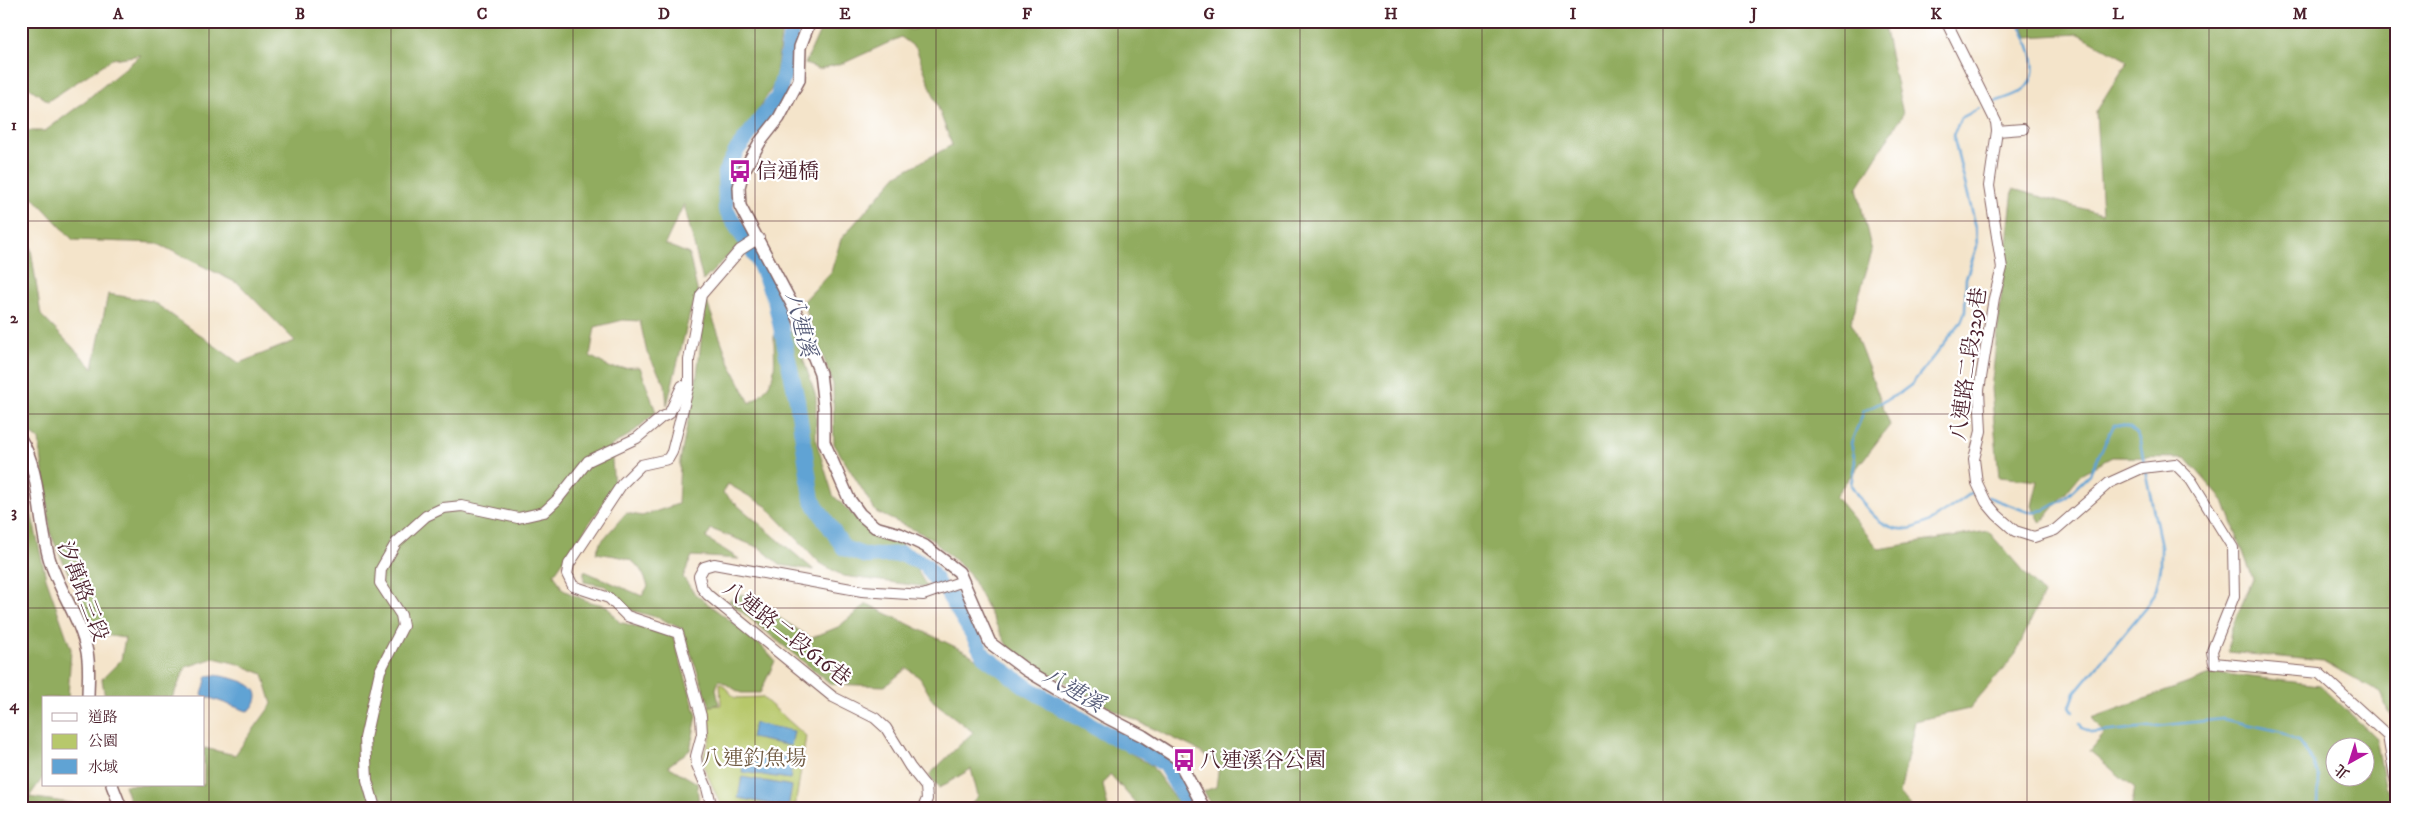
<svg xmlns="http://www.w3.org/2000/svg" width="2418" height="829" viewBox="0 0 2418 829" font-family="'IM FELL DW Pica','Noto Serif TC',serif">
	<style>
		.green { fill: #b7c86b; stroke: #80744b }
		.forest { fill: #91ac5f; stroke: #6e6645; fill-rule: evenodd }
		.water { fill: #60a3d4; stroke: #556180 }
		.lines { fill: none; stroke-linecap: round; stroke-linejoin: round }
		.stream { stroke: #60a3d4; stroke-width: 2.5 }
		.river { stroke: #60a3d4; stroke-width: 16 }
		.minor-casing { stroke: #866463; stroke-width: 12 }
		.tertiary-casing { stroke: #866463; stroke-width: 14 }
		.minor { stroke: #fff; stroke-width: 10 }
		.tertiary { stroke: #fff; stroke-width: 11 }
		.grid { fill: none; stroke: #4a1f2b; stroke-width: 1; stroke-opacity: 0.55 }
		.labels { text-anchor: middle; stroke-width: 4.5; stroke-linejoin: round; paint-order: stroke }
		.poi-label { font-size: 21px; fill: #4a1f2b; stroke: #fff; text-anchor: start }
		.street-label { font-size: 21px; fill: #4a1f2b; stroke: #fff }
		.park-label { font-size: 21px; fill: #705a41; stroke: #fff }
		.water-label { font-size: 22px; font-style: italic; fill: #545a77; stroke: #fff }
		.neatline { fill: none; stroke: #4a1f2b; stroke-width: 2 }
		.grid-label { font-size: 16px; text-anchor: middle; font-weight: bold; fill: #4a1f2b }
	</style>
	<rect width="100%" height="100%" fill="#fff"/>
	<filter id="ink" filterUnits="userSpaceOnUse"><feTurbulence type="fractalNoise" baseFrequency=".02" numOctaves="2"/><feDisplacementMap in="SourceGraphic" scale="10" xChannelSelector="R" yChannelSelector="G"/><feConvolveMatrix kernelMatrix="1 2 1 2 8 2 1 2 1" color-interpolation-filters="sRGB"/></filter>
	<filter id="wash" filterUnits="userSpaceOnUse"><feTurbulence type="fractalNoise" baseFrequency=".0096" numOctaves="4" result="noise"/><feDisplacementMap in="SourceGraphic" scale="20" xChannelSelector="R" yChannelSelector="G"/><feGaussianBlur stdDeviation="1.12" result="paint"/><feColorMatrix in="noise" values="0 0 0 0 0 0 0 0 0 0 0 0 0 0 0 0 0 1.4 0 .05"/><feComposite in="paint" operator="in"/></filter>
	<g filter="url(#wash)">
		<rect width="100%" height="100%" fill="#f4e4ca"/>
		<polygon class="green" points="720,682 735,698 762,697 806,736 795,808 722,808 704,767 704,755 711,736 708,706 721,705"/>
		<g class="forest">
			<polygon points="21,21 787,21 782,29 775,83 729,157 719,209 740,244 703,281 684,204 665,244 689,254 698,294 691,309 667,405 665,384 647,353 640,321 623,320 595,327 590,356 611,368 640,367 656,412 631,434 611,446 614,488 554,574 563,590 587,601 607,606 619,622 673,636 697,716 690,750 668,766 697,783 699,808 132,808 124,785 204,785 204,748 235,755 272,704 263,674 238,664 214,658 186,667 172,698 105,698 102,679 121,660 125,638 96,634 51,535 39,439 21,426 21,232 30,243 41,315 93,368 108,294 152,301 239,363 295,341 239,284 156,243 73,240 21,184 21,131 45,131 80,105 141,55 112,59 48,101 21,82"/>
			<polygon points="824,21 887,21 912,30 932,21 1883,21 1903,114 1857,188 1872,252 1851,322 1890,425 1835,496 1879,549 1988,531 2043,594 2015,655 1969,709 1915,721 1900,794 1912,808 1213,808 1204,791 1216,787 1219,765 1194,748 1112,709 1010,651 969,573 929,537 876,512 834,444 833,384 803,302 831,272 841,239 897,175 952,145 916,48 901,37 844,63 819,69 805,64"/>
			<polygon points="2021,21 2397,21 2397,731 2380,693 2323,661 2228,652 2231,629 2253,579 2225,503 2186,458 2112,457 2082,473 2041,523 2032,506 2038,481 1999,477 1991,389 2013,189 2102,214 2096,112 2128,61 2079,34 2027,37"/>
			<path d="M706 300 729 362 750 403C780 382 774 368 774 336L794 331 816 397V441L833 495 873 535 901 543 927 587 843 576 820 563 766 506 728 484 723 493 814 570 780 565 760 548 711 529 706 538 739 559 692 556 683 577 695 594 757 641 775 661 760 693H741L719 680 716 689 719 704 710 706 682 629 659 618 627 609 605 586 584 582V571L642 596 648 586C637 555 626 558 596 553L600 543 626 513 642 516 678 504 680 461 697 375Z"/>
			<polygon points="21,468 46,578 71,649 68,698 44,698 44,776 29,797 107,808 21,808"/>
			<polygon points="742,594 811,638 838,627 867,604 968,653 1025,692 1151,765 1182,808 1140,808 1110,774 1103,784 1108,808 966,808 978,796 971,769 939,788 929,775 973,732 933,701 920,678 907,668 885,686 831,684 728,601"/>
			<path d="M2216 673 2320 685 2376 738 2385 786 2397 800V808H2131L2135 789 2090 751 2105 733 2092 718ZM2366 746V776H2336V746Z"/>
		</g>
		<g class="water">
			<path d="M215 675C232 678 272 684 251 709L247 711 202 695 207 676Z"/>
			<polygon points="754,723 794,731 791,746 751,738"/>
			<polygon points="745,751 793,758 790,779 742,772"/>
			<polygon points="742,777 792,786 788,807 738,798"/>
		</g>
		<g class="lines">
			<g class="stream">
				<path d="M1994 102C2003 99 2013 96 2020 92 2046 76 2028 42 2018 21"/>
				<path d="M1978 493 1973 492C1920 529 1893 556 1851 485L1855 461 1851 443 1864 411 1900 393 1911 385 1961 322 1965 312 1966 278 1977 246 1976 227 1953 135 1961 118 1980 108"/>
				<path d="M1988 497 2028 512 2045 510 2063 500 2089 475 2114 425C2140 423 2141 444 2144 465"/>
				<polyline points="2073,712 2070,707 2075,693 2147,606 2156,589 2161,567 2161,546 2145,470"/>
				<polyline points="2080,723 2082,728 2092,733 2223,719 2279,731 2298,741 2314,762 2319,777 2318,808"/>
			</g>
			<g class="river">
				<polyline points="793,21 784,73 778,97 737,150 725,173 726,210 758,260 775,300 797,400 812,500 844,548 866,556 903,554 926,565 938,584"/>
				<polyline points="948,594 972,633 984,656 1028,688 1107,734 1145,751 1165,765 1190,808"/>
			</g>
		</g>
	</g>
	<g filter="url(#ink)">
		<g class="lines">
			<defs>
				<g id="minor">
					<polyline points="1946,21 1996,122 1997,131 1989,186 2002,268 1994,298 1979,390 1981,431 1974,459 1977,483 1986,502 1997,515 2015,531 2034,537 2055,530 2109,483 2142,468 2175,464 2191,480 2233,548 2234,596 2212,651 2214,663 2319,673 2388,736 2397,789"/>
					<polyline points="1997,131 2023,129"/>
					<polyline points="375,808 367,780 365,738 380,671 403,626 401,615 380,583 381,569 396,543 426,516 443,508 462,506 518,518 544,512 557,500 588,461 637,438 662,417 669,414 682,386"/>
					<polyline points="712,808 707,788 697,765 696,756 702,734 701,716 678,633 627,616 609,598 573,586 567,574 569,564 622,484 641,465 668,459 672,452 689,385 689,360 701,295 740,250 759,238"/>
					<polyline points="923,808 927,799 926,787 910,767 886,728 875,718 833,697 708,595 702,588 699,576 704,567 714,564 862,591 923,595 963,581"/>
				</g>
				<g id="tertiary">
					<polyline points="810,21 800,47 799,80 779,118 760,142 743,172 739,187 740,206 795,310 820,373 824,407 824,442 849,499 860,514 875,527 900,534 925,546 959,572 990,643 1026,670 1104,716 1143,736 1177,758 1204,808"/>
					<path d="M21 440C41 471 38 524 50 561 60 592 81 620 87 652 90 667 88 683 88 698"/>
					<polyline points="112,785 121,808"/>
				</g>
			</defs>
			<use href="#minor" class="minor-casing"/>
			<use href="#tertiary" class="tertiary-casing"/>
			<use href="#minor" class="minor"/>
			<use href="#tertiary" class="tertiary"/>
		</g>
	</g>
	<path class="grid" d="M209 21V808M391 21V808M573 21V808M755 21V808M936 21V808M1118 21V808M1300 21V808M1482 21V808M1663 21V808M1845 21V808M2027 21V808M2209 21V808M21 221H2397M21 414H2397M21 608H2397"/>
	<defs>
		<symbol id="bus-bare" viewBox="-9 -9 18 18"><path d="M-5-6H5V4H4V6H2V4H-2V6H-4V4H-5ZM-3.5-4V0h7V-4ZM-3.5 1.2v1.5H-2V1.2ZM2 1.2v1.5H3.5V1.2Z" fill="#b5179e" stroke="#fff" stroke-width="2.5" paint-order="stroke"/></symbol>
	</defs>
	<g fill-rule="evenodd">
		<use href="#bus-bare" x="724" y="155" width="32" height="32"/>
		<use href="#bus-bare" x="1168" y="744" width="32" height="32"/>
	</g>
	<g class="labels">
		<g class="poi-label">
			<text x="756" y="178">信通橋</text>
			<text x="1200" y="767">八連溪谷公園</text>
		</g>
		<g class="street-label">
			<text transform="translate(1968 364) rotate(-82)" y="7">八連路二段329巷</text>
			<text transform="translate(83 591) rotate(69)" y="7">汐萬路三段</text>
			<text transform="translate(787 633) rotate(38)" y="7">八連路二段616巷</text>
		</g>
		<g class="park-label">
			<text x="754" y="765">八連釣魚場</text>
		</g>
		<g class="water-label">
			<text transform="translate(802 324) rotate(76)" y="8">八連溪</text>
			<text transform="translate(1074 689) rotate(30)" y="8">八連溪</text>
		</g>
	</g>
	<rect width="2418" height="829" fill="none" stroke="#fff" stroke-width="55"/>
	<rect x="42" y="696" width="162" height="90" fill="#ffffff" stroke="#b7a5aa"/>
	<rect x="52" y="713" width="25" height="8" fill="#ffffff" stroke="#b7a5aa"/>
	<text x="88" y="722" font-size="15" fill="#4a1f2b">道路</text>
	<rect x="52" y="734" width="25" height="15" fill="#b7c86b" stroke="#b7a5aa"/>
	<text x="88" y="746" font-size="15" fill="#4a1f2b">公園</text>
	<rect x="52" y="759" width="25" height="15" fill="#60a3d4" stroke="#b7a5aa"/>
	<text x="88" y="772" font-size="15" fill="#4a1f2b">水域</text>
	<g transform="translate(2350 762) rotate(219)"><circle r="24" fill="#ffffff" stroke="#b7a5aa"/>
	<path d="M0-4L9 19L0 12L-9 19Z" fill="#b5179e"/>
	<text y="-8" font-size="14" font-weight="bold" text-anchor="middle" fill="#4a1f2b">北</text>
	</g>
	<rect x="28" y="28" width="2362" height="774" class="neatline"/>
	<g class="grid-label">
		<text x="118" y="19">A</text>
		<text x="300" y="19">B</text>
		<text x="482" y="19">C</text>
		<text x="664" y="19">D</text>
		<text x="845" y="19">E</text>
		<text x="1027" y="19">F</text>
		<text x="1209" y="19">G</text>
		<text x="1391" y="19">H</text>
		<text x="1573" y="19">I</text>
		<text x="1754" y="19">J</text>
		<text x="1936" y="19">K</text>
		<text x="2118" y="19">L</text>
		<text x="2300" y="19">M</text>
		<text x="14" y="130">1</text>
		<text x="14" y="323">2</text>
		<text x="14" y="517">3</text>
		<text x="14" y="710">4</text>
	</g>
</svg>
